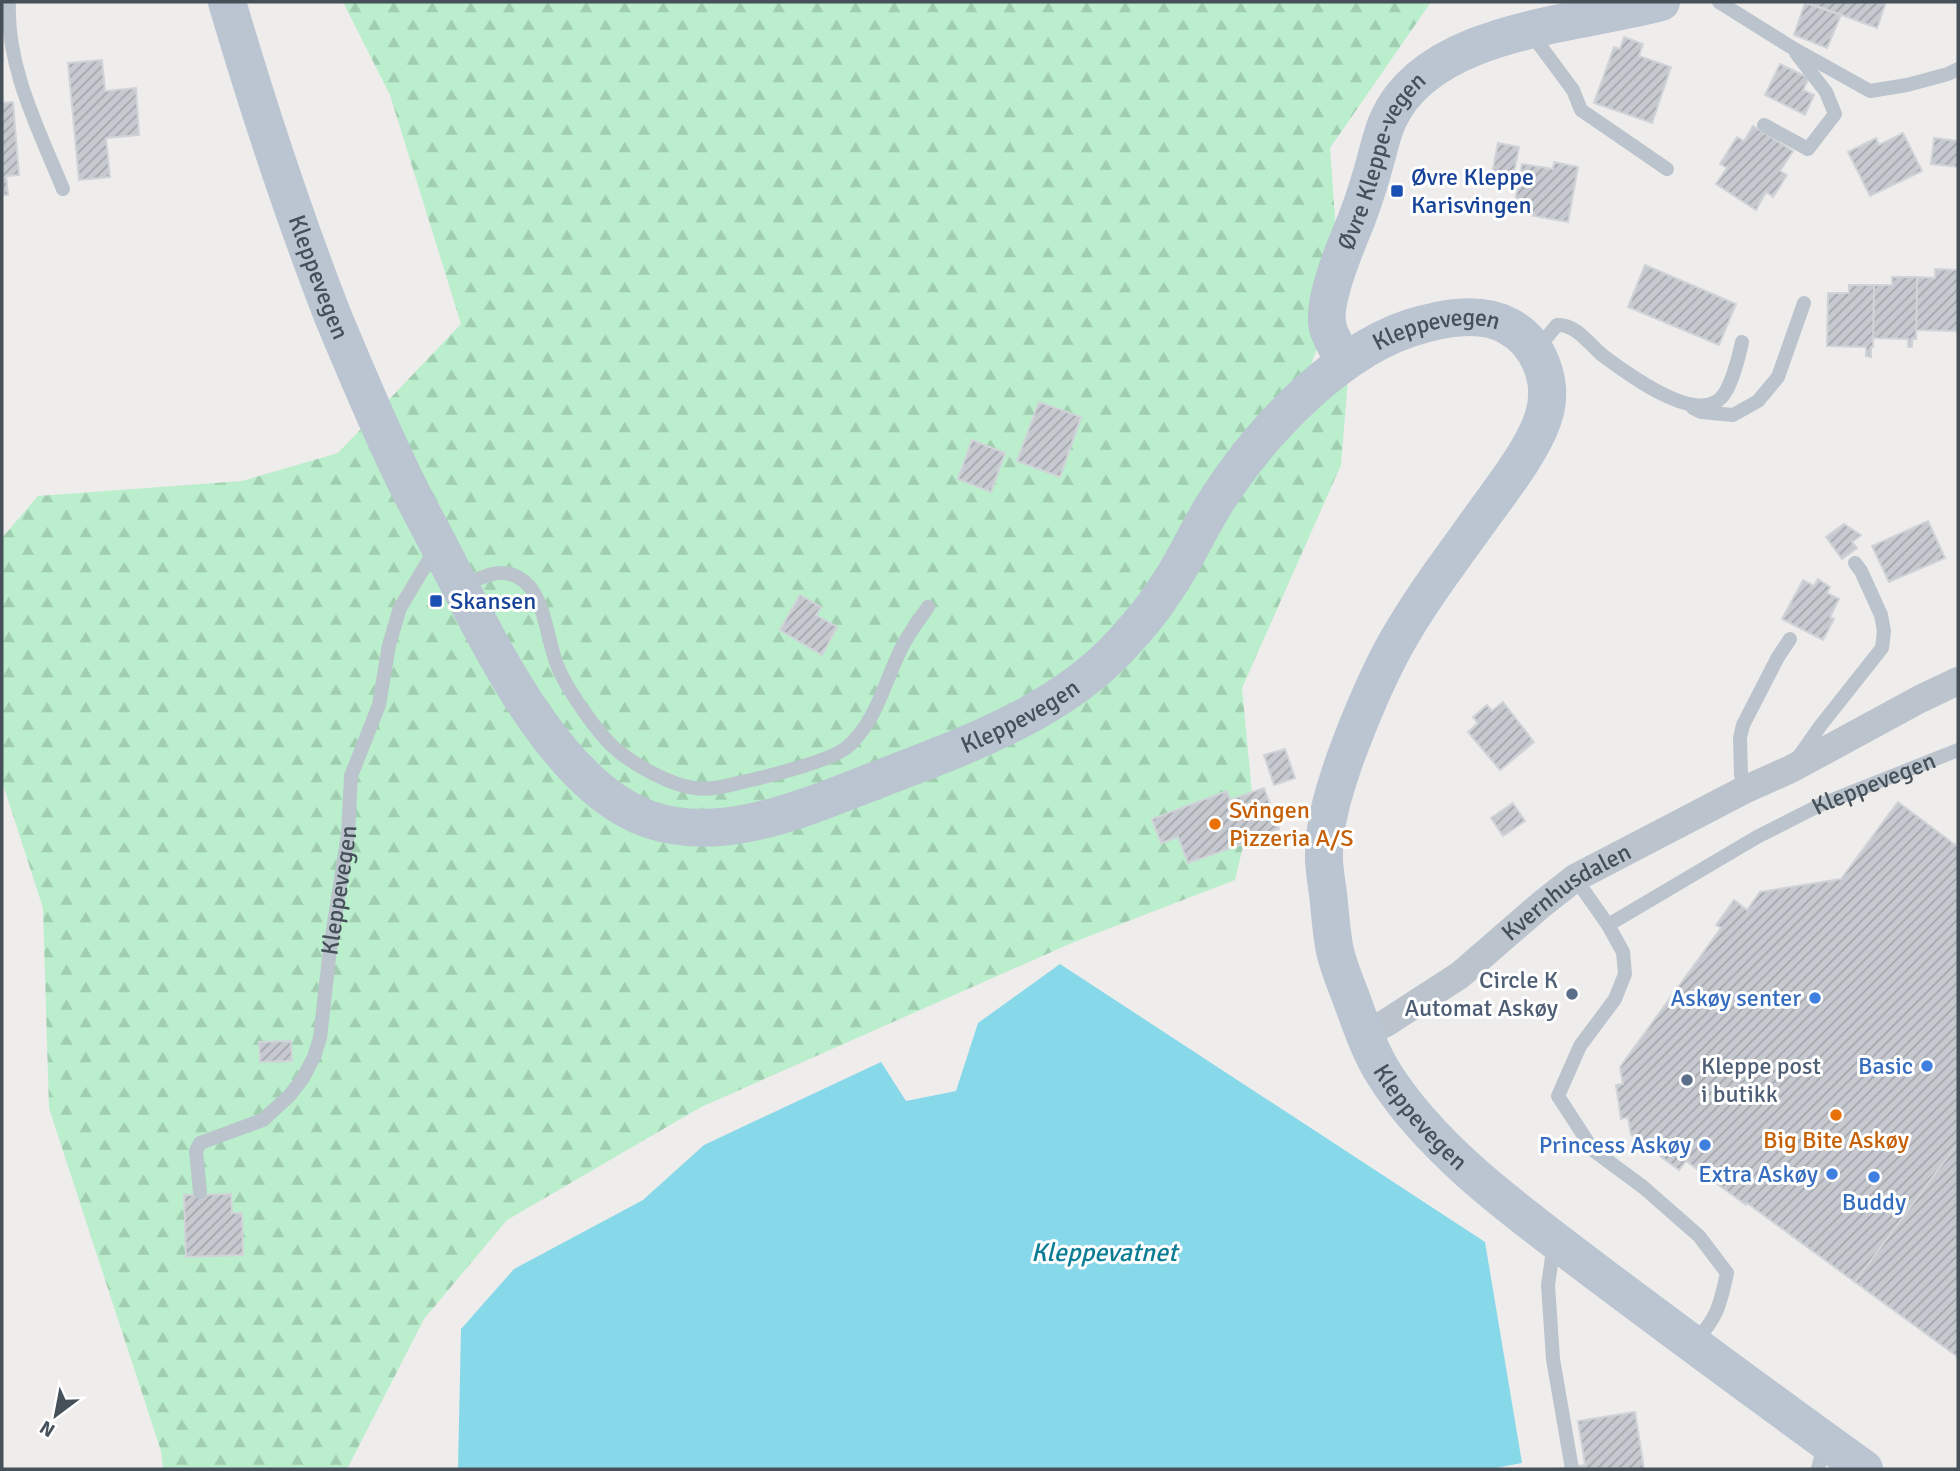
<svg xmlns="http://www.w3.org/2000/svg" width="1960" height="1471" viewBox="0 0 1960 1471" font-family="Signika,sans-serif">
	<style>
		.forest { fill: url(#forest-firs) }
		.water { fill: #87d9ea }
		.building { fill: url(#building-hatch); stroke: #d0d3d8; stroke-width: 2 }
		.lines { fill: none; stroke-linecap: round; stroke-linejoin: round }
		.lane { stroke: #bbc4cc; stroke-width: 14 }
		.street { stroke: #bbc4cc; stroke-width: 28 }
		.secondary { stroke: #bac5d1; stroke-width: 38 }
		.transit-dot { fill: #1a4fb4; stroke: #fff; stroke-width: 2.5 }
		.food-dot { fill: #e8710a; stroke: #fff; stroke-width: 2.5 }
		.service-dot { fill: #5c6f8a; stroke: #fff; stroke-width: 2.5 }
		.shop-dot { fill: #3f7fe0; stroke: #fff; stroke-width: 2.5 }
		.labels { text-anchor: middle; stroke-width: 6; stroke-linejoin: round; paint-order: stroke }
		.street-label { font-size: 24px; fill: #455059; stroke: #fff }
		.transit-label { font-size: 24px; fill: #164399; stroke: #fff; text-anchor: start }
		.food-label { font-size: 24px; fill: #c56008; stroke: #fff; text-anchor: start }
		.service-label { font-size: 24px; fill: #4e5e75; stroke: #fff; text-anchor: end }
		.shop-label { font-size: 24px; fill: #366cbe; stroke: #fff; text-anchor: end }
		.water-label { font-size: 26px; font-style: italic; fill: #0d7d95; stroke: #fff }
	</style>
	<defs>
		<pattern id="forest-firs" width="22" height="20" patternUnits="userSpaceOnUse" patternTransform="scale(1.75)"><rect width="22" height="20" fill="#baeecc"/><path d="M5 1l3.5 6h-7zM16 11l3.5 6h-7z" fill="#a1ceb1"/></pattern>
		<pattern id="building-hatch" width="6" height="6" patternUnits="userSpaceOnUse" patternTransform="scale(1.75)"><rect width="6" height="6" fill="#c6c9cf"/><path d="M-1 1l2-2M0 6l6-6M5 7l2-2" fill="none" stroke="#a3a6ab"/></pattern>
	</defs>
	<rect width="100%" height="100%" fill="#efecec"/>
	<polygon class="forest" points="343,2 1431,2 1330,148 1340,287 1301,391 1348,378 1341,465 1242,688 1253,804 1235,880 1074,942 701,1107 507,1220 424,1319 347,1469 163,1469 161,1451 49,1108 43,908 2,781 2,538 38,496 242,481 338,453 461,324 390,95"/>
	<polygon class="water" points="1060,964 1485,1242 1522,1463 1490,1469 458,1469 461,1329 514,1269 643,1200 704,1145 881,1062 906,1101 956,1091 978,1023"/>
	<g class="building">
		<polygon points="1806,2 1886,2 1877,28"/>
		<polygon points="1805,3 1841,15 1827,48 1794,35"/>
		<polygon points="1624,37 1643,44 1639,56 1671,67 1652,123 1594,103 1614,47 1620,49"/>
		<polygon points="102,60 105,91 136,88 139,135 106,138 110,177 79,180 68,63"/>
		<polygon points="1780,64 1809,78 1803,90 1814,95 1805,115 1765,95"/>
		<polygon points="13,102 19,175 6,176 8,195 2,195 2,103"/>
		<polygon points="1753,126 1793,151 1780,171 1787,175 1773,197 1766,192 1756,210 1716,184 1727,168 1720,164 1737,137 1744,141"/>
		<polygon points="1903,133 1922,171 1870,196 1848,152 1876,138 1879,145"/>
		<polygon points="1934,138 1958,141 1958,167 1931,164"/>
		<polygon points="1498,143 1519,147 1513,178 1492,174"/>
		<polygon points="1554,162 1578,167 1568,222 1513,212 1522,164 1553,169"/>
		<polygon points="1645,265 1736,304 1719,345 1628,307"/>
		<polygon points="1935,269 1958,270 1958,331 1916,330 1917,277 1935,278"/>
		<polygon points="1892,277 1917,277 1916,339 1912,339 1912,347 1908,347 1908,339 1873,338 1874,285 1892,285"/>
		<polygon points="1849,285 1874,285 1873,347 1871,347 1871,357 1866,356 1866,347 1827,346 1828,293 1849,293"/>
		<polygon points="1039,402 1081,417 1060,477 1017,461"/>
		<polygon points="972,440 1005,453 991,492 958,479"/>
		<polygon points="1928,521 1945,558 1889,582 1872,546"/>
		<polygon points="1844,524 1861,535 1852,542 1857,548 1842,559 1826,537"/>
		<polygon points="1818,579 1830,587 1827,593 1839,599 1830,617 1834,619 1823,640 1782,619 1803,580 1814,586"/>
		<polygon points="800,595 821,607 816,615 837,627 822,655 780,630"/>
		<polygon points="1503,702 1534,742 1500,770 1468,732 1478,723 1473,717 1487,705 1492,711"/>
		<polygon points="1285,749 1295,778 1274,785 1264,755"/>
		<polygon points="1264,788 1279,829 1271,832 1271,834 1188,863 1178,837 1161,843 1152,819 1227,791 1230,800"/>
		<polygon points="1898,802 1958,847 1958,1143 1855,1282 1747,1203 1746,1205 1686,1161 1679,1170 1631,1135 1628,1117 1621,1119 1616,1085 1623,1084 1620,1067 1721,928 1716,925 1734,900 1747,910 1760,892 1841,879"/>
		<polygon points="1513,803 1525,821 1503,836 1491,818"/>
		<polygon points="291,1041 292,1061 260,1062 259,1042"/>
		<polygon points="1958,1143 1958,1357 1855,1282"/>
		<polygon points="231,1194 232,1213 242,1213 243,1255 186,1257 184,1195"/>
		<polygon points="1635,1412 1644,1469 1557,1469 1585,1465 1578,1421"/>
	</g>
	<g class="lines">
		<g class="lane">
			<path d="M9 2C6 67 39 130 63 189"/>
			<polyline points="1719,2 1791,47 1870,91 1907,85 1948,74 1958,69"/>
			<polyline points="1530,32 1573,90 1581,110 1667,169"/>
			<polyline points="1764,125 1808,149 1835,114 1826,92 1796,53"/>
			<path d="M1537 349 1557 325C1576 324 1588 343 1601 354 1624 371 1694 425 1721 398 1731 388 1739 356 1742 342"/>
			<polyline points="1693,408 1701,412 1733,415 1758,401 1778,377 1804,303"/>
			<path d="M462 587C484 575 508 563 529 586 545 604 548 642 557 665 566 688 599 736 618 751 636 766 671 785 694 788 712 791 733 784 751 780 773 775 829 761 846 748 850 745 854 741 857 737 879 712 887 676 902 647 909 633 919 620 928 607"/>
			<polyline points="1797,759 1821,725 1882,648 1884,631 1881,615 1861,571 1855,563"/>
			<polyline points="1744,790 1741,774 1740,738 1743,725 1778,657 1790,639"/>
			<path id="s1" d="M1575 878 1608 925 1757 837 1822 804 1958 750"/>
			<path d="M1608 925 1623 952 1625 974 1615 999 1580 1046 1558 1096 1593 1150 1643 1187 1699 1236 1727 1273C1720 1306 1717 1318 1694 1343"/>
			<path id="s2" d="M200 1192 196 1151 200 1143 263 1120 290 1095 303 1078 314 1057 320 1038 330 949 348 834 351 776 379 705 389 645 400 608 436 548"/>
			<polyline points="1554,1244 1548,1285 1553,1359 1572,1469"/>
			<polyline points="1818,1469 1824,1445"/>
		</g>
		<path class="street" id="s3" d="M1364 1033 1386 1023 1460 975 1542 904 1575 878 1744 790 1791 769 1920 699 1958 681"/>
		<g class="secondary">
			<path id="s4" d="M227 2C258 107 292 211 332 314 356 372 381 432 409 488 422 514 436 539 449 565 491 647 557 786 648 819 724 846 811 805 882 778 965 746 1061 712 1122 644 1137 628 1153 609 1165 590 1185 562 1198 529 1217 500 1261 431 1342 344 1424 324 1450 317 1483 312 1508 326 1539 342 1554 382 1544 415 1534 451 1493 500 1471 532 1444 569 1416 607 1394 647 1375 682 1359 721 1345 759 1334 791 1323 825 1324 860 1324 866 1327 887 1328 894 1330 911 1331 929 1334 946 1337 963 1344 979 1350 995 1360 1022 1369 1050 1384 1074 1435 1155 1525 1217 1599 1274 1687 1340 1775 1405 1864 1469"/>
			<path id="s5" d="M1345 361C1339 351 1331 340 1328 328 1321 303 1346 245 1356 221 1364 200 1371 178 1377 155 1380 144 1383 131 1388 120 1429 29 1577 25 1661 2"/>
		</g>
	</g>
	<g class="transit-dot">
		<rect x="1390" y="184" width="14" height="14" rx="3.5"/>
		<rect x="429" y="594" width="14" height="14" rx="3.5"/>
	</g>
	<g class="food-dot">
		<circle cx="1215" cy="824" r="7"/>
		<circle cx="1836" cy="1115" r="7"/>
	</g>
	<g class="service-dot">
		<circle cx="1572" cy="994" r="7"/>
		<circle cx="1687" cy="1080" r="7"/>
	</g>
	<g class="shop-dot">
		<circle cx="1815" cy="998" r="7"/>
		<circle cx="1927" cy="1066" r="7"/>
		<circle cx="1705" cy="1145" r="7"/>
		<circle cx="1832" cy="1174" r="7"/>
		<circle cx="1874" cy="1177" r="7"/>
	</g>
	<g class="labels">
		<g class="street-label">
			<text dy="8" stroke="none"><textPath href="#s5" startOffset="215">Øvre Kleppe-vegen</textPath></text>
			<text dy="8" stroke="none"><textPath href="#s4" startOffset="290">Kleppevegen</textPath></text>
			<text dy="8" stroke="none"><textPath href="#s4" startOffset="1918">Kleppevegen</textPath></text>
			<text dy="8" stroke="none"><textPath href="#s4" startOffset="1330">Kleppevegen</textPath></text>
			<text dy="8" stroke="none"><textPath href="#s1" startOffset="359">Kleppevegen</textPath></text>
			<text dy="8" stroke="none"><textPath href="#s2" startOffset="368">Kleppevegen</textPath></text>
			<text dy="8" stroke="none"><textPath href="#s3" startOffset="248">Kvernhusdalen</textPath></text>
			<text dy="8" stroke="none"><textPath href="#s4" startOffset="2880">Kleppevegen</textPath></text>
		</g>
		<g class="transit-label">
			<text x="1411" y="185">Øvre Kleppe<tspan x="1411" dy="28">Karisvingen</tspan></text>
			<text x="450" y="609">Skansen</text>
		</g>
		<g class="food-label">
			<text x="1229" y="818">Svingen<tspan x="1229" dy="28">Pizzeria A/S</tspan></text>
			<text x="1836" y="1148" text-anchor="middle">Big Bite Askøy</text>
		</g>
		<g class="service-label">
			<text x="1558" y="988">Circle K<tspan x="1558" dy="28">Automat Askøy</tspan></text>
			<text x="1701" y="1074" text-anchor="start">Kleppe post<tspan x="1701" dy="28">i butikk</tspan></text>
		</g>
		<g class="shop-label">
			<text x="1801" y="1006">Askøy senter</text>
			<text x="1913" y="1074">Basic</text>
			<text x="1691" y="1153">Princess Askøy</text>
			<text x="1818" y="1182">Extra Askøy</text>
			<text x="1874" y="1210" text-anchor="middle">Buddy</text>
		</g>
		<g class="water-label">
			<text x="1104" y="1261">Kleppevatnet</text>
		</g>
	</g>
	<rect width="1960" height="1471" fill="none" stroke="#455059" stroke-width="7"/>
	<g transform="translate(56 1415) rotate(212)" stroke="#ffffff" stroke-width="5" paint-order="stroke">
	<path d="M0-5L12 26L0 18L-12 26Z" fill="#455059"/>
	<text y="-10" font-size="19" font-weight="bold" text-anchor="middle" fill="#455059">N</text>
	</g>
</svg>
